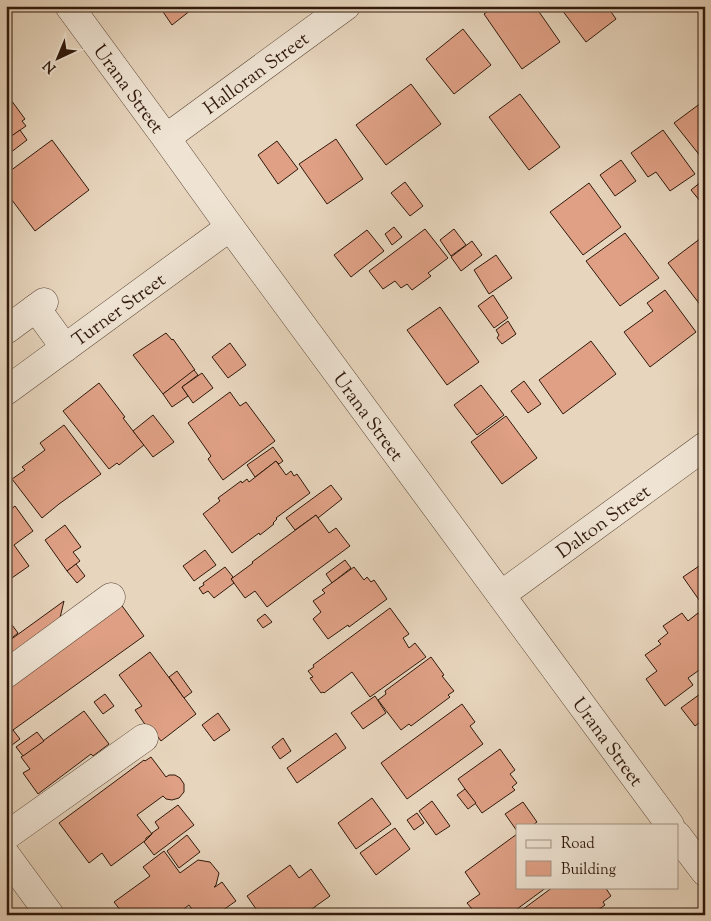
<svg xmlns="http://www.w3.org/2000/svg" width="711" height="921" viewBox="0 0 711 921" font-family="'Sorts Mill Goudy',serif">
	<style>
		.building { fill: #dfa085; stroke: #30190b }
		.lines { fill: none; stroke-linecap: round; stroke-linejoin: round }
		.minor-casing { stroke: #5e4838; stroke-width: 29 }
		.minor { stroke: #efe4d4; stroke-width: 28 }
		.labels { text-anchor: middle; stroke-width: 5; stroke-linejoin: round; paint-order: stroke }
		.street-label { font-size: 19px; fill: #30190b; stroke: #efe4d4 }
	</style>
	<rect width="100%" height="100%" fill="#e7d5bd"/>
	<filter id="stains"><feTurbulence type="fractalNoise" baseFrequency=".004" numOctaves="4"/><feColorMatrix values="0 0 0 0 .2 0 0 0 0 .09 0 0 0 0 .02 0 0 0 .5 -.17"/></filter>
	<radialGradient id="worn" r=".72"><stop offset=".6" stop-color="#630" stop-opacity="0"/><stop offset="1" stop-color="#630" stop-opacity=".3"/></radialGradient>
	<g class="building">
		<polygon points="159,6 188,6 191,10 172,25"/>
		<polygon points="495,6 535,6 560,42 522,69 484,14"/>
		<polygon points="559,6 607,6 616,19 586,42"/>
		<polygon points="463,29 491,65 454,94 426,59"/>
		<polygon points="411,84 441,124 386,165 356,125"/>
		<polygon points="6,91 12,99 11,100 25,119 22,121 26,126 6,140"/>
		<polygon points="520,94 560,147 529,170 489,117"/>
		<polygon points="705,100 705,162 674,123"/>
		<polygon points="20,130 27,140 6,156 6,140"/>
		<polygon points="663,130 695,174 670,191 656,172 648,177 631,153"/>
		<polygon points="336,139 363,179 327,204 299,164"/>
		<polygon points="52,140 89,190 35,231 6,192 6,174"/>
		<polygon points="277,141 298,169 278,184 258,155"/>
		<polygon points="621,160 636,181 615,196 600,175"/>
		<polygon points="702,181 705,184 705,207 691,190"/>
		<polygon points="405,182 423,206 410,216 391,193"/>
		<polygon points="589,183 621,227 583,255 550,212"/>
		<polygon points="394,227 402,237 392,245 385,234"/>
		<polygon points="425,229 448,258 428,273 431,276 412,290 407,284 401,288 395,281 383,289 369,271"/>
		<polygon points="454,229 466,245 451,256 440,240"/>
		<polygon points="367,230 384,251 351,277 334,255"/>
		<polygon points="625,233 659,278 620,306 586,261"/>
		<polygon points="705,235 705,311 668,263"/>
		<polygon points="472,241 482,255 461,271 451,257"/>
		<polygon points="496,255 512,278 489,294 474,270"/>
		<polygon points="665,290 696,332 650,367 624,332 653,311 647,303"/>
		<polygon points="493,295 508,318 494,328 478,306"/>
		<polygon points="440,307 479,362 447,385 407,330"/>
		<polygon points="508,321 516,334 502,344 497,338 499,335 496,330"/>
		<polygon points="166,333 172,340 173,339 195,370 163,394 133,355"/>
		<polygon points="591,341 616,374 563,414 539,380"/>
		<polygon points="230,343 246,365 228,378 212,357"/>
		<polygon points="194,370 198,375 182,387 188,396 172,407 163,394"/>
		<polygon points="202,373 213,388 193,403 182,387"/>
		<polygon points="524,381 541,404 528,413 511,391"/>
		<polygon points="99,383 125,417 123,418 144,445 119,465 117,463 109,469 63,411"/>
		<polygon points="481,385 504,415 477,435 454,405"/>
		<polygon points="230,392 240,406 246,402 275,441 223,480 208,459 211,456 188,423"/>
		<polygon points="153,415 174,442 153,457 133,431"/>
		<polygon points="506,416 537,458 502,484 471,442"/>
		<polygon points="64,425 101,474 59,504 42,518 12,479 25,470 22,467 45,450 40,443"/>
		<polygon points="273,447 283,461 279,464 276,461 255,477 247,465"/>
		<polygon points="276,461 286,475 291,471 294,476 297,474 310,493 276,518 277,519 273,523 274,524 260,535 259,533 232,553 203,514 220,501 218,498 241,481 242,483 247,479 249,482"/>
		<polygon points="331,485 342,499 318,518 316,515 295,530 286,518"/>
		<polygon points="15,506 33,531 14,545 29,566 6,582 6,513"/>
		<polygon points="316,515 329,533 336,528 350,546 267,607 255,591 245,598 231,579 253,563 252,562"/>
		<polygon points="65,525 81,547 73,552 80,561 67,571 45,540"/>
		<polygon points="205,550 216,565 194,581 183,566"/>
		<polygon points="345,560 351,568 332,583 326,574"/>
		<polygon points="705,562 705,607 704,607 683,577"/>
		<polygon points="76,564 85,576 77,583 67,571"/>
		<polygon points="225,567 233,577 231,579 234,583 214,598 208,591 203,594 199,588 204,585 203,583"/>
		<polygon points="354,567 364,580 367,577 371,582 374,580 387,599 349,627 348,625 328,639 313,619 321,612 313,601 325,593 322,590"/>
		<polygon points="64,601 58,626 6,664 6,643"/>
		<polygon points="120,603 144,636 6,735 6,685"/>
		<polygon points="390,608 409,634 403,638 409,648 415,643 426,657 370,697 352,672 324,693 323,692 321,693 310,678 313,677 308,671 314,667 313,665"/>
		<polygon points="682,613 688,621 698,613 705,623 705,666 688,678 693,685 665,706 646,679 657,671 645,655 661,644 658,641 668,633 663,626"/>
		<polygon points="265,614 272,622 263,628 257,620"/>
		<polygon points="9,621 18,633 7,642 6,623"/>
		<polygon points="150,652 196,714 161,741 151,728 149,730 135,710 142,706 119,675"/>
		<polygon points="431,657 444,675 442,676 454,691 448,695 450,697 411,726 409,724 401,730 378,700 386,694 385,691"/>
		<polygon points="177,671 192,692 184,698 169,677"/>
		<polygon points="105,694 114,706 103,714 94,702"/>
		<polygon points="700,694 705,700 705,718 695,726 681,708"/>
		<polygon points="375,696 386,713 363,729 351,713"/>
		<polygon points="462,704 475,722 470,726 483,744 407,799 381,763"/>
		<polygon points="84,711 109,744 93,756 91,754 38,794 23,773 30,769 21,757"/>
		<polygon points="218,713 230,730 214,741 202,725"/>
		<polygon points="13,730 20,739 12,745 6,736"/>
		<polygon points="37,732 44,741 23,756 16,747"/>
		<polygon points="336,733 346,748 297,783 287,768"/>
		<polygon points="283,738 291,751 280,759 272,747"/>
		<polygon points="500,749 515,770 510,774 517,783 512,787 515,790 482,813 458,779"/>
		<polygon points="151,757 166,777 169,775 175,775 180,778 184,784 184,792 179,798 172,800 166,799 163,796 137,815 152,834 146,838 146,840 111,866 102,853 89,863 59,823 144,760 145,761"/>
		<polygon points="465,789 476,803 468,809 457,795"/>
		<polygon points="372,798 391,824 356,849 338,823"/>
		<polygon points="432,801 450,826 436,835 419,811"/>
		<polygon points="523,802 537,822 533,825 517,825 517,831 505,814"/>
		<polygon points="178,805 194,825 154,855 144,842 152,834 152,833 159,828 155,822"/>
		<polygon points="417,813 424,823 414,830 407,820"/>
		<polygon points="395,828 410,849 376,875 360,853"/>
		<polygon points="517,834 517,887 547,887 509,915 473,915 469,910 472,909 467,903 480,894 465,872"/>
		<polygon points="187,835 200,852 179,868 167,851"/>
		<polygon points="164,851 180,873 198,860 210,862 219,873 216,885 214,887 215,887 222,882 236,901 216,915 196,915 189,905 176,915 124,915 114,902 150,876 143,867"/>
		<polygon points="290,865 299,878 311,869 330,896 309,911 312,915 255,915 253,911 256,909 247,896"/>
		<polygon points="553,887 605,887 611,896 603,902 605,905 591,915 520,915 524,912 522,910"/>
	</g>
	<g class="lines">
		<defs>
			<g id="minor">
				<path id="s1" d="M69 6 166 138 230 227 670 825"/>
				<path id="s2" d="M166 138 346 6"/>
				<polyline points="36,308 65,348"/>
				<polyline points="6,330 44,302"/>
				<path id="s3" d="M6 391 230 227"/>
				<path id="s4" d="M501 595 705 446"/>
				<polyline points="6,674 111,597"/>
				<polyline points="677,835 705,872"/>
				<polyline points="6,836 144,738"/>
				<polyline points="6,855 50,915"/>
			</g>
		</defs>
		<use href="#minor" class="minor-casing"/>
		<use href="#minor" class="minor"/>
	</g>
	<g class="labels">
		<g class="street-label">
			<text dy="7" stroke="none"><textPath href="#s2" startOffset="111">Halloran Street</textPath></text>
			<text dy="7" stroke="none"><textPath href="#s1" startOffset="102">Urana Street</textPath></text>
			<text dy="7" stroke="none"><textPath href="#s3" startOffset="139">Turner Street</textPath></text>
			<text dy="7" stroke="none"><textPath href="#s1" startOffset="508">Urana Street</textPath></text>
			<text dy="7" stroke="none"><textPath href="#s4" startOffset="126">Dalton Street</textPath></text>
			<text dy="7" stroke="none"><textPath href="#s1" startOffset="912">Urana Street</textPath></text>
		</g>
	</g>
	<rect width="711" height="921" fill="none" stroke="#e7d5bd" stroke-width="25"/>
	<rect x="8" y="8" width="696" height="906" fill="none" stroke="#30190b" stroke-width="2.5"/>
	<rect x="12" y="12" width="686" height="896" fill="none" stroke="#30190b"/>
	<rect x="516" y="824" width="162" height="65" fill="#efe4d4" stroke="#a39384"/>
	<rect x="526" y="840" width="25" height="8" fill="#efe4d4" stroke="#a39384"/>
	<text x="561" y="848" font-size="15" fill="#30190b">Road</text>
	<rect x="526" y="861" width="25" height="15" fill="#dfa085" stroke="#a39384"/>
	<text x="561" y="874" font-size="15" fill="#30190b">Building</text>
	<g transform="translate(58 58) rotate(224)" stroke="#efe4d4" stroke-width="4" paint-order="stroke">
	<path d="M0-4L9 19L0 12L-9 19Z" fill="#30190b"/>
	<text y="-8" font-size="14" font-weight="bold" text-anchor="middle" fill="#30190b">N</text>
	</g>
	<rect width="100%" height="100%" filter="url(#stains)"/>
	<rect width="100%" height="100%" fill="url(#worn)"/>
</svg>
